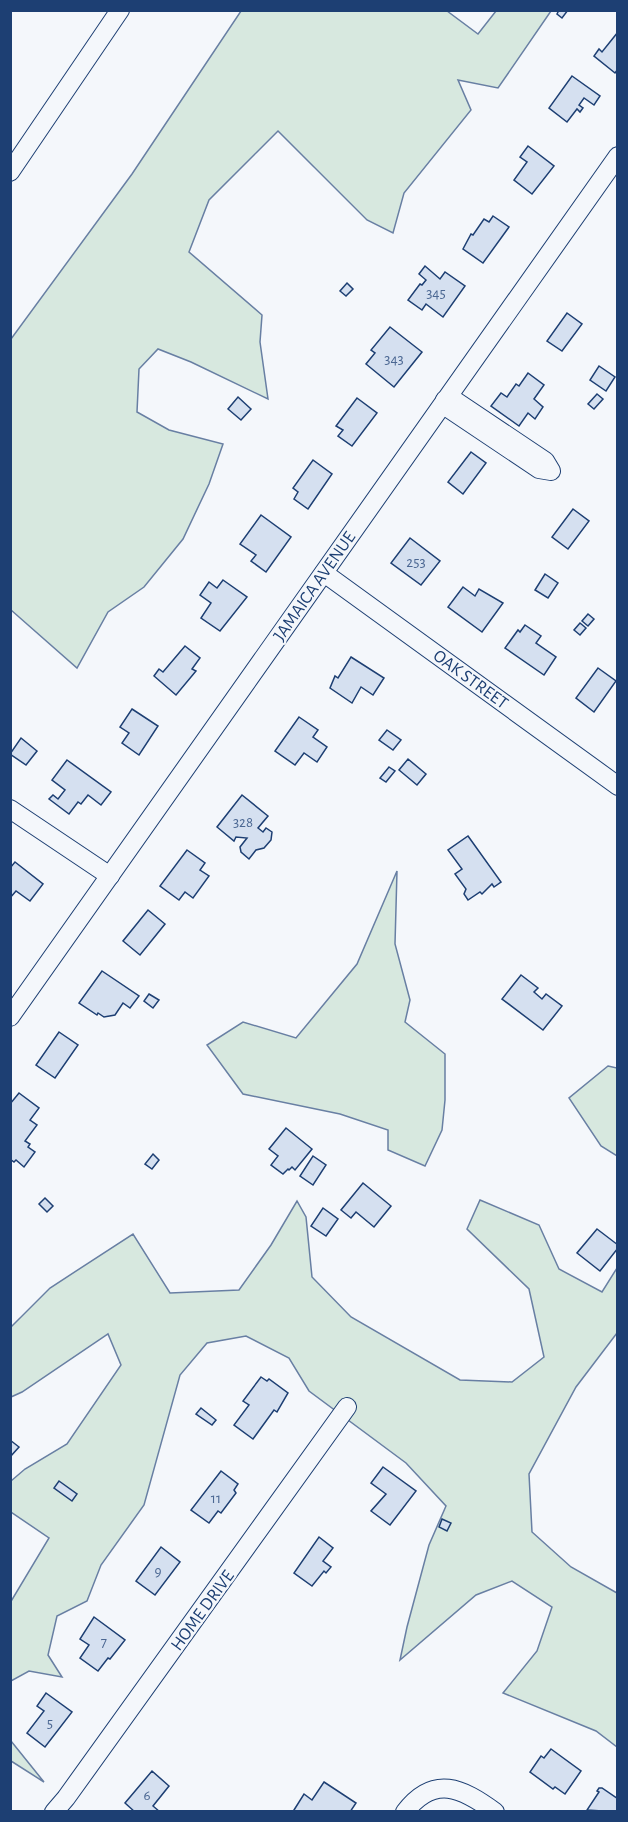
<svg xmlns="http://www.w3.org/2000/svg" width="628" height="1822" viewBox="0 0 628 1822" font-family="'Alegreya Sans',sans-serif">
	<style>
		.green { fill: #d7e8df; stroke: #687fa3; stroke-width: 1.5 }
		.building { fill: #d5e0f0; stroke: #1d3f73; stroke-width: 1.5 }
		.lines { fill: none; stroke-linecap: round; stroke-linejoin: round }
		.minor-casing { stroke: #1d3f73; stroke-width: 20 }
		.minor { stroke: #f4f7fb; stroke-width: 18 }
		.labels { text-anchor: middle; stroke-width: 4.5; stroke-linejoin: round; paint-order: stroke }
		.number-label { font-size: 15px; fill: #4b6792 }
		.street-label { font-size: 18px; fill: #1d3f73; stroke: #f4f7fb }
	</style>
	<rect width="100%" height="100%" fill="#f4f7fb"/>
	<g class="green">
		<polygon points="241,11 447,11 478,34 496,11 551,11 498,88 458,80 471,110 404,193 393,233 367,220 278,131 209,200 189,252 262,315 260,342 268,399 191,362 158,349 139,369 137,412 169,430 223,444 209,484 183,539 144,587 108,612 77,668 11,610 11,339 132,174"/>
		<polygon points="397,871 395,944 410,1000 405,1022 445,1054 445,1100 442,1130 425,1166 388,1150 388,1130 340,1114 243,1094 207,1045 243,1022 296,1038 357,964"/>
		<polygon points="608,1066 617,1068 617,1156 601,1146 569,1098"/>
		<polygon points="480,1200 539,1225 559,1269 602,1292 617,1268 617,1333 576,1387 529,1474 532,1532 571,1567 617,1593 617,1747 596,1731 503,1693 537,1651 552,1607 512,1581 476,1595 400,1660 407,1627 429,1545 446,1506 406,1463 309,1391 289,1358 246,1336 207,1343 180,1375 144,1505 101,1565 87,1601 57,1616 48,1655 62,1677 29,1671 11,1681 10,1603 49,1538 11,1512 11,1481 25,1469 67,1444 121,1365 108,1334 22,1392 11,1397 11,1327 50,1288 133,1234 170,1293 239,1290 271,1245 297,1201 306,1217 312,1277 351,1317 460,1380 512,1382 544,1357 529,1289 467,1229"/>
		<polygon points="11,1741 44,1782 11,1761"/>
	</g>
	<g class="building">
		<polygon points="559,10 568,10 562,18 557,14"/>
		<polygon points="618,32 618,69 615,73 594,56 599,49 602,52"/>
		<polygon points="572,76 600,96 594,105 584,98 579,105 583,108 580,112 577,109 567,122 549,108"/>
		<polygon points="528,146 554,166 532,194 514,180 527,162 520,157"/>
		<polygon points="493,216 509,227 483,263 463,249 471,234 473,235 484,219 489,222"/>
		<polygon points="425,266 440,279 445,272 465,286 443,317 426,304 422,310 408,300 420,284 422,285 426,280 419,274"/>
		<polygon points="347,283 353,289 346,296 340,291"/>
		<polygon points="567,313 582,324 562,351 547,341"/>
		<polygon points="390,327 422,352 394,387 366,364 375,353 371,350"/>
		<polygon points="599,366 615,377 606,391 590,380"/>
		<polygon points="528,373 544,385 534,399 543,407 535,419 528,413 519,426 491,406 501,393 507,397 516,384 519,386"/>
		<polygon points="597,394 603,399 594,409 588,404"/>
		<polygon points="238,397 251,409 241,420 228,409"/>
		<polygon points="357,398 377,413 352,446 338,436 343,430 336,426"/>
		<polygon points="471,452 486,463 463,494 448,482"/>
		<polygon points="313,460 332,474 308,509 294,499 298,492 293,488"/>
		<polygon points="573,509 589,521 568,549 552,537"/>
		<polygon points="261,515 291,537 266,572 251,561 256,555 240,544"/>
		<polygon points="410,538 440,561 421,585 391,563"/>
		<polygon points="545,574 558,583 548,598 535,590"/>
		<polygon points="223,580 247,597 220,631 201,618 211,603 200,595 209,582 217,588"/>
		<polygon points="463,587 475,596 479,589 503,603 482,632 448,607"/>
		<polygon points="588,614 594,619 588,626 582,621"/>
		<polygon points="580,623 586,628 580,635 574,630"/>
		<polygon points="525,625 541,636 536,643 556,657 544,675 505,648 518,630 520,632"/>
		<polygon points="185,646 200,658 192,669 196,671 176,695 154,676 159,669 163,672"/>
		<polygon points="351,657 384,678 373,695 361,687 352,703 330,688 335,676 338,678"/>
		<polygon points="598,668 616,681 594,712 576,698"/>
		<polygon points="132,709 158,726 139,755 122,743 129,733 120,727"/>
		<polygon points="299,717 318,730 313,737 327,747 317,762 304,753 295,765 275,751"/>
		<polygon points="387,730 401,740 393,750 379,740"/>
		<polygon points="21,738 37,751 26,765 10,754"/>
		<polygon points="408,759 426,774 417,785 399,770"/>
		<polygon points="67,760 111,792 101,805 88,795 81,804 78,802 69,814 49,799 53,795 58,799 65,790 52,780"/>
		<polygon points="389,767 395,771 386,782 380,778"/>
		<polygon points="242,795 268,816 258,828 263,832 266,828 272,832 271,840 264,848 256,850 249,859 241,852 240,847 247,838 236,837 234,841 217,827"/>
		<polygon points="468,836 501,882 494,887 492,884 482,894 480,892 468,900 464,894 466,889 455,874 462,869 448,850"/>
		<polygon points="187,850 205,863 200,870 209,876 193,898 185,892 179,900 160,886"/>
		<polygon points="15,862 43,884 30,901 16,891 10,898 10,868"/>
		<polygon points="148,910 165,924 140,955 123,941"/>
		<polygon points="102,971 139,996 130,1008 123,1003 115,1015 104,1017 98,1013 97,1015 79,1003"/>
		<polygon points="521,975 538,988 534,992 542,999 546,994 562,1006 543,1030 502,999"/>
		<polygon points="149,994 159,1000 153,1008 144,1001"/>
		<polygon points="59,1032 78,1045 55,1078 36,1065"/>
		<polygon points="19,1093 39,1108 30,1120 37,1125 25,1141 30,1144 28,1147 35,1152 24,1167 16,1160 14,1162 10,1159 10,1104"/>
		<polygon points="286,1128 312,1149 295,1170 292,1167 289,1170 288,1169 283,1174 271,1165 278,1156 269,1149"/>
		<polygon points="153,1154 159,1160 152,1169 145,1164"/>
		<polygon points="313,1156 326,1165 313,1185 300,1176"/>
		<polygon points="363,1183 391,1206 374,1227 356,1212 351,1218 341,1210"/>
		<polygon points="45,1198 53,1206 47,1212 39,1204"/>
		<polygon points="323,1208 338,1219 326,1236 311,1226"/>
		<polygon points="597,1229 618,1245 618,1248 600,1271 577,1253"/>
		<polygon points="261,1377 267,1381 269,1379 288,1393 277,1412 274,1410 253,1439 234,1425 249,1405 243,1401"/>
		<polygon points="201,1408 216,1420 212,1425 196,1414"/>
		<polygon points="10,1440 19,1447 10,1457"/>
		<polygon points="383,1467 416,1491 390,1525 371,1511 386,1494 371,1483"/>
		<polygon points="221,1471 238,1484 234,1490 236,1493 221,1513 218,1511 209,1523 191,1510"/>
		<polygon points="59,1481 77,1494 72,1501 54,1488"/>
		<polygon points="442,1519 451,1523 447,1531 439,1527"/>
		<polygon points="319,1537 333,1548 323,1561 331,1567 326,1573 324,1571 312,1586 294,1573"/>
		<polygon points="161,1547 180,1562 155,1595 136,1581"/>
		<polygon points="94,1617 125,1640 110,1659 108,1658 98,1671 80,1658 89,1645 80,1639"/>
		<polygon points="46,1693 72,1712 45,1747 27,1733 44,1711 37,1706"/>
		<polygon points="551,1749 581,1771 565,1794 555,1787 553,1789 530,1772 541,1756 544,1758"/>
		<polygon points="152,1771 169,1786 153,1806 160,1812 135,1812 125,1803"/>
		<polygon points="324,1782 356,1803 350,1812 296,1812 294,1810 304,1794 312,1800"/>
		<polygon points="599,1788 602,1788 618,1799 618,1812 587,1810 599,1792 597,1791"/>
	</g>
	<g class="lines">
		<defs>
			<g id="minor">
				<polyline points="10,172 120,10"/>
				<polygon points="445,400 454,400 545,461 551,471 539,469 448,408"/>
				<polyline points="324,573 618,786"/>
				<polyline points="10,809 110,876"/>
				<polyline points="10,1017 618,156"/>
				<polyline points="54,1812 66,1798 347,1407"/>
				<path d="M405 1812C434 1774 462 1788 495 1812"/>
			</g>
		</defs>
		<use href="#minor" class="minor-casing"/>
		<use href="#minor" class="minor"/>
	</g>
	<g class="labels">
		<g class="number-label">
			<text x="436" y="298">345</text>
			<text x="394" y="364">343</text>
			<text x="416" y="567">253</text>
			<text x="243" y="827">328</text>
			<text x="216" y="1503">11</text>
			<text x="158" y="1576">9</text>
			<text x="104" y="1647">7</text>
			<text x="50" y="1728">5</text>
			<text x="147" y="1800">6</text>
		</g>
		<g class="street-label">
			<text transform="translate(314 586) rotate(-55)" y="6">JAMAICA AVENUE</text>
			<text transform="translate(471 679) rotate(36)" y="6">OAK STREET</text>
			<text transform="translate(202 1610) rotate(-54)" y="6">HOME DRIVE</text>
		</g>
	</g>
	<rect width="628" height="1822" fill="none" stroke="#1d3f73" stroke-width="24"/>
</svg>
